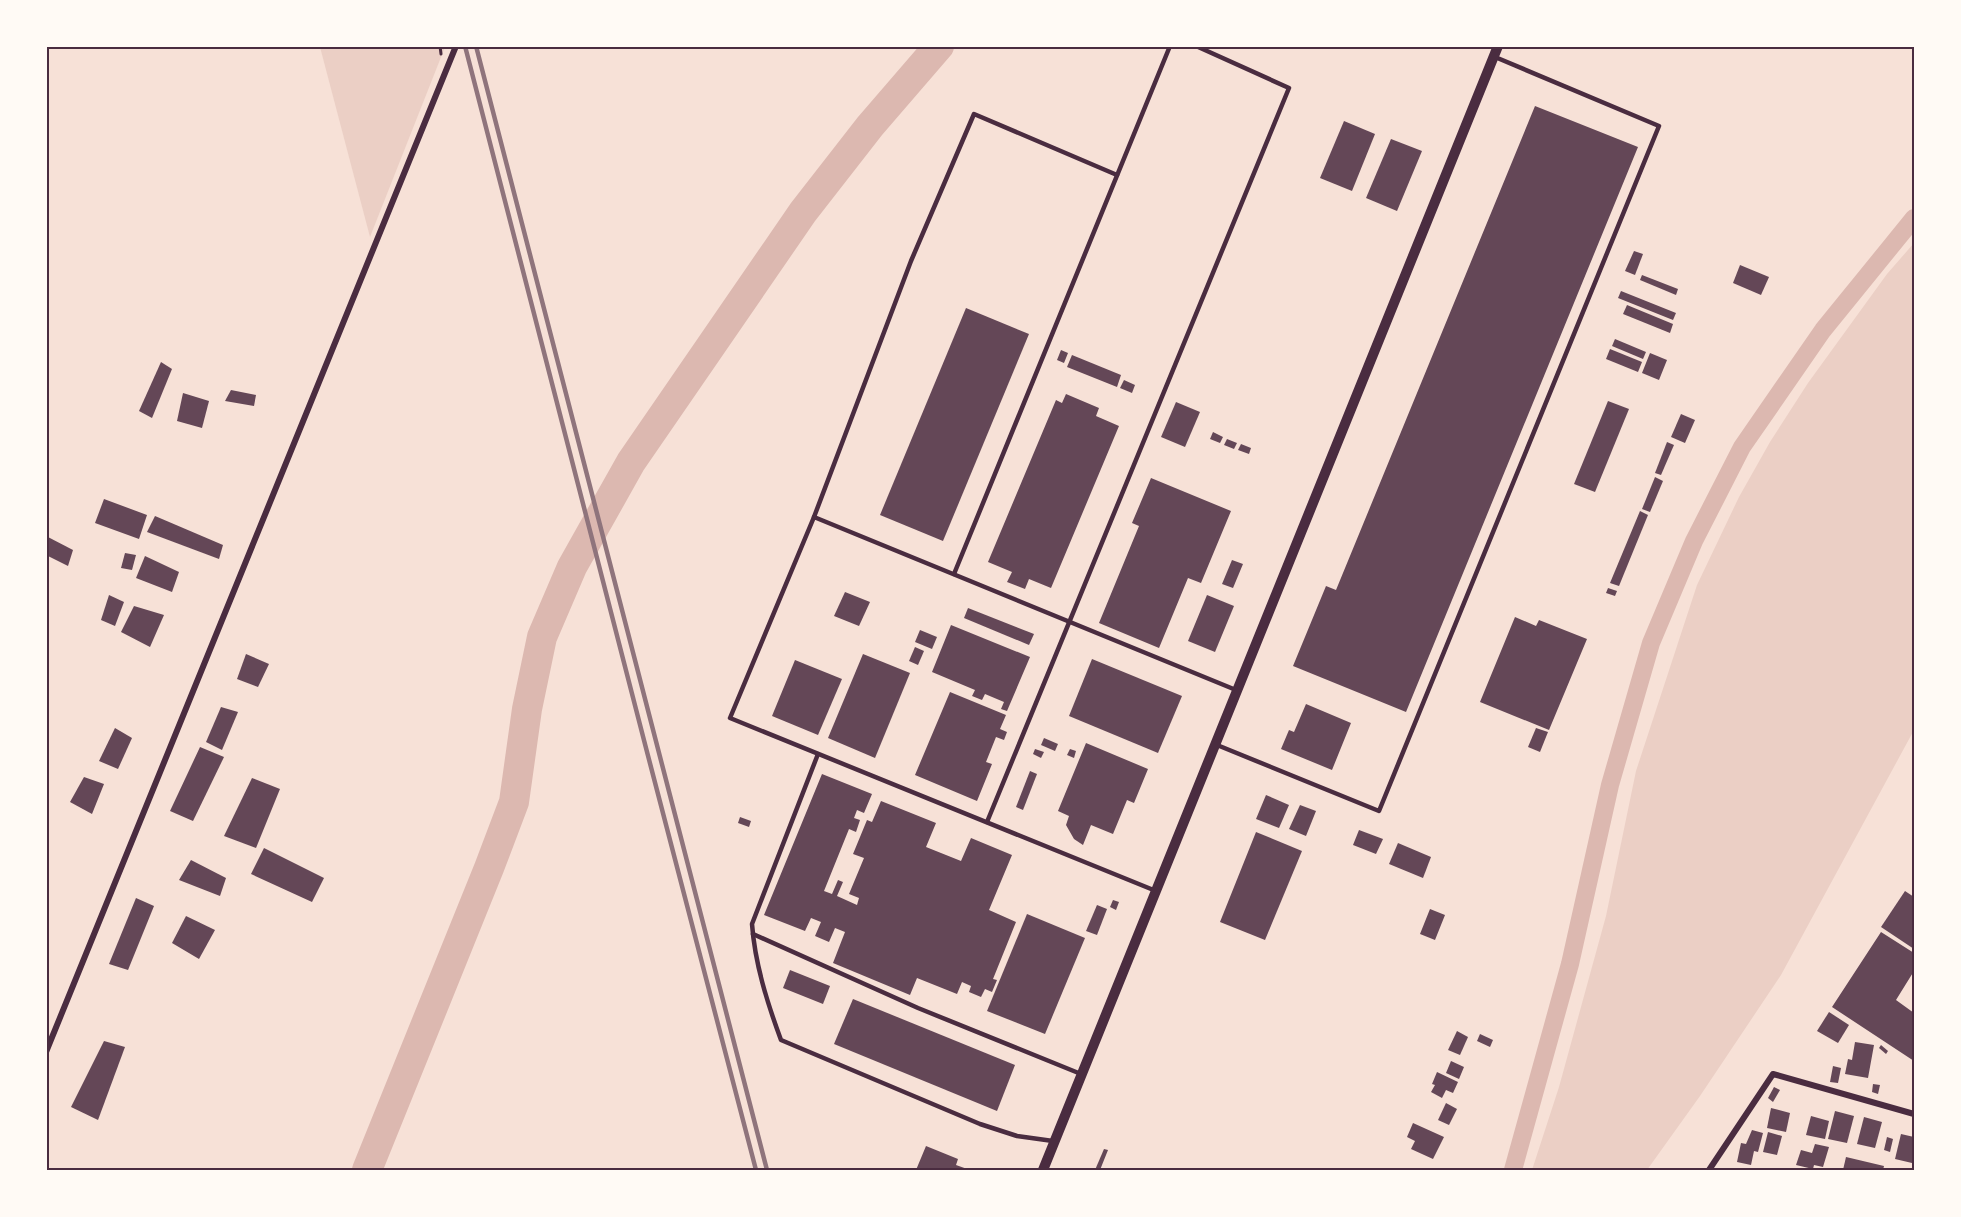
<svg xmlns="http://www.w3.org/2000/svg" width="1961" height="1217" viewBox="0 0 1961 1217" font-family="Manrope,sans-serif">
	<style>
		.green { fill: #ebcfc5 }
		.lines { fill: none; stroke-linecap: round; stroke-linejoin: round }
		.canal { stroke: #dcb8b0; stroke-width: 18 }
		.river { stroke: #dcb8b0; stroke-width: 30 }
		.building { fill: #644757 }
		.path { stroke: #4a2c40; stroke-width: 3 }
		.service { stroke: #4a2c40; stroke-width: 4.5 }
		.minor { stroke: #4a2c40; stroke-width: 6 }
		.tertiary { stroke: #4a2c40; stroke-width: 10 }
		.rail { stroke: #8f747c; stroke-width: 4.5 }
		.neatline { fill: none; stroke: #4a2c40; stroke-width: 2 }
	</style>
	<rect width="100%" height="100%" fill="#f7e1d7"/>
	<g class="green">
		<polygon points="320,47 445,47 370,237"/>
		<polygon points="1914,243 1914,730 1781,975 1700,1096 1647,1170 1532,1170 1559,1087 1606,916 1636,771 1697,585 1739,497 1770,442 1808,383 1887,274"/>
	</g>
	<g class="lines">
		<polyline class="canal" points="1513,1170 1570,964 1610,785 1651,643 1694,541 1742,447 1823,330 1914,218"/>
		<polyline class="river" points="367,1170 489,868 514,802 527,709 542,637 572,567 631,462 803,212 870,126 939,46"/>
	</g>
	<g class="building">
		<polygon points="1535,106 1638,147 1406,712 1293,666 1326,586 1336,590"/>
		<polygon points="1344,121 1375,134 1352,191 1320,178"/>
		<polygon points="1391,139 1422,151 1397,211 1366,198"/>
		<polygon points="1634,251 1643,254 1635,275 1625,271"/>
		<polygon points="1740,265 1769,277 1761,295 1733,283"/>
		<polygon points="1642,275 1678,289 1676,295 1640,280"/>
		<polygon points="1621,291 1676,313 1673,320 1618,298"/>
		<polygon points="1627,305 1673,324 1670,333 1623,314"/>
		<polygon points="966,308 1029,334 943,541 880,515"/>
		<polygon points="1615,339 1646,352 1643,359 1612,346"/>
		<polygon points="1610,349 1642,362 1638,372 1606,359"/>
		<polygon points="1061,350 1068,353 1064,363 1057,360"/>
		<polygon points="1650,353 1667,360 1659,380 1642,373"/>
		<polygon points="1072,355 1121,375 1117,387 1067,367"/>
		<polygon points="161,362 172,369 152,418 139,411"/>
		<polygon points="1124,380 1135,385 1132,393 1120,388"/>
		<polygon points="231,390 256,395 254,406 225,401"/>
		<polygon points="183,393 209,401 202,428 177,421"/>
		<polygon points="1066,394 1099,408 1096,416 1119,426 1051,588 1029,579 1025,589 1007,582 1012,572 988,562 1056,400 1062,403"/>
		<polygon points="1608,401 1629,409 1595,492 1574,484"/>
		<polygon points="1176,402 1200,412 1185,447 1161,437"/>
		<polygon points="1681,414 1695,420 1685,443 1671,437"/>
		<polygon points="1213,432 1223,437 1220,443 1210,439"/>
		<polygon points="1227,439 1237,443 1234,449 1224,445"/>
		<polygon points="1667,442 1674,445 1661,475 1655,473"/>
		<polygon points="1241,444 1251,448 1249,454 1238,450"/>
		<polygon points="1655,477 1663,481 1650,512 1642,509"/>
		<polygon points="1151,478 1231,511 1201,583 1188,578 1159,648 1099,623 1139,526 1132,523"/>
		<polygon points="104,499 147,515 139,539 95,523"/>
		<polygon points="1640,511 1648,515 1619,586 1610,583"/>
		<polygon points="155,516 223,545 219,559 147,532"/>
		<polygon points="46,536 73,550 68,566 46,555"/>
		<polygon points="125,553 136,555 132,570 121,568"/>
		<polygon points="145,556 179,572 172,592 136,578"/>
		<polygon points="1232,560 1243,564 1233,588 1222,584"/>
		<polygon points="1608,588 1617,591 1615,596 1606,593"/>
		<polygon points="845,592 870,602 859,626 834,616"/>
		<polygon points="109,595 124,602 115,626 101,620"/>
		<polygon points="1207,595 1234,606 1215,652 1188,641"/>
		<polygon points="134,606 164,615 150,647 121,632"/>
		<polygon points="968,608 1034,634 1029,645 964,618"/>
		<polygon points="1515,617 1536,626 1539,620 1587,639 1549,730 1480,702"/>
		<polygon points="951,625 1030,657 1007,711 1001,709 1004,702 985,694 982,700 972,696 975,690 932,672"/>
		<polygon points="920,630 937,637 932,649 915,642"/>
		<polygon points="915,647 924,651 918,665 909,661"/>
		<polygon points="246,654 269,664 258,687 237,679"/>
		<polygon points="863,654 910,673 875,758 828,738"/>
		<polygon points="1092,659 1182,696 1158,753 1069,716"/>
		<polygon points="795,660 842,679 818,735 772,716"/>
		<polygon points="950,692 1006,715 1000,729 1007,732 1004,740 996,737 986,762 992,764 977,801 915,775"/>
		<polygon points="1306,704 1351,723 1332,770 1281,749 1289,730 1294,732"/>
		<polygon points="221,707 238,712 222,750 206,742"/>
		<polygon points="115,728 132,738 118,769 99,761"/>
		<polygon points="1536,728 1548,732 1540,752 1528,747"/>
		<polygon points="1044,738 1058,744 1055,751 1041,745"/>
		<polygon points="1086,743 1148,769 1134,803 1127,800 1113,834 1091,825 1083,845 1074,839 1066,825 1069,816 1058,811"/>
		<polygon points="200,747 224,757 193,821 170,811"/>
		<polygon points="1035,749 1044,752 1041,758 1033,754"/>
		<polygon points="1070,749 1076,751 1074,758 1067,755"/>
		<polygon points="1030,771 1037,774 1023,810 1016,807"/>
		<polygon points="822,774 872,794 864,813 857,810 854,818 860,820 856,832 849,829 824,891 832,894 838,880 843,882 837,896 857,905 859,898 849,894 864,858 853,854 867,820 872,822 881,801 936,823 926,847 961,861 971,838 1012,855 989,910 1016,922 993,979 997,980 992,992 985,989 981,997 969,992 971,986 962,982 957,994 917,978 910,995 833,963 845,932 835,928 829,942 815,936 821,922 811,918 805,931 764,915"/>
		<polygon points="84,777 104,784 92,814 70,802"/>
		<polygon points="252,778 280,789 256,848 224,836"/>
		<polygon points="1266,795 1289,805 1279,828 1256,819"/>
		<polygon points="1300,805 1316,811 1306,836 1289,829"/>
		<polygon points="740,817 751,821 749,827 738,823"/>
		<polygon points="1359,830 1383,839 1376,854 1353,845"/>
		<polygon points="1256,832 1302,851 1265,940 1220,922"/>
		<polygon points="1398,843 1431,857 1423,878 1389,864"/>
		<polygon points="264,848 324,878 312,902 251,874"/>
		<polygon points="191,860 226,878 220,896 179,880"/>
		<polygon points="1905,891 1914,897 1914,949 1881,927"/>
		<polygon points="136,898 154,906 128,970 109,964"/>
		<polygon points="1113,900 1119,902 1116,910 1110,907"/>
		<polygon points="1097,905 1107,909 1097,935 1086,931"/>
		<polygon points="1430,909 1445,915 1435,940 1420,934"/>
		<polygon points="1027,914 1085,938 1045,1034 987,1011"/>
		<polygon points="186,916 215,930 199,959 172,943"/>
		<polygon points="1881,932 1914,953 1914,971 1896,1000 1914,1013 1914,1061 1832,1007"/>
		<polygon points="790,970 830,986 823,1004 783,988"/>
		<polygon points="853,999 1015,1065 997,1111 834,1044"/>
		<polygon points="1829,1012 1849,1025 1838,1043 1817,1031"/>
		<polygon points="1457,1031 1468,1037 1460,1055 1448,1050"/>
		<polygon points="1480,1034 1493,1040 1490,1047 1477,1041"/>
		<polygon points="104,1041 125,1047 98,1120 71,1107"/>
		<polygon points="1855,1042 1874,1045 1868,1078 1845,1074 1848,1059 1852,1060"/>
		<polygon points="1881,1045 1888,1051 1886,1054 1879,1048"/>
		<polygon points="1451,1061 1464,1067 1459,1079 1446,1073"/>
		<polygon points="1833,1066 1841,1068 1838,1083 1830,1082"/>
		<polygon points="1437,1072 1458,1082 1453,1093 1446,1090 1442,1098 1431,1092 1435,1085 1432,1084"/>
		<polygon points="1873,1084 1880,1085 1878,1094 1872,1092"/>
		<polygon points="1774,1087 1780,1090 1773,1102 1768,1098"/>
		<polygon points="1446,1103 1457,1109 1449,1125 1438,1120"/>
		<polygon points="1771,1108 1790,1113 1786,1132 1767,1128"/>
		<polygon points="1835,1111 1854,1116 1847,1143 1828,1139"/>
		<polygon points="1811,1116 1829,1121 1825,1139 1806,1135"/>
		<polygon points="1864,1117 1882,1122 1875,1148 1857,1144"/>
		<polygon points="1413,1123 1444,1137 1433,1159 1411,1149 1415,1141 1407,1137"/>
		<polygon points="1752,1130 1763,1133 1758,1152 1754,1151 1751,1165 1737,1162 1741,1143 1746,1144"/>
		<polygon points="1768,1132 1782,1136 1777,1155 1763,1152"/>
		<polygon points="1901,1134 1914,1137 1914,1151 1912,1163 1895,1159"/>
		<polygon points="1887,1137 1893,1139 1890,1152 1884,1150"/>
		<polygon points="1815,1144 1829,1147 1823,1167 1814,1165 1813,1169 1796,1165 1801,1150 1812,1153"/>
		<polygon points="926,1146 958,1159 956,1165 970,1170 916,1170"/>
		<polygon points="1104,1149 1108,1150 1100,1170 1095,1170"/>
		<polygon points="1846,1157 1884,1166 1883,1170 1843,1170"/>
	</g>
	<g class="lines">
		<polyline class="path" points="440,46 441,54"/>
		<g class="service">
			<polyline points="814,517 911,261 974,114 1117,175"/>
			<polyline points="954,574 1170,46"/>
			<polyline points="1217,745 1379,811 1659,126 1495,57"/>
			<path d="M818 754 752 924C755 964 767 1002 781 1040L980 1124 1017 1136 1053 1141"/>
			<polyline points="987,822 1289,88 1196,46"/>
			<polyline points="1156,891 730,718 814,517 1236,690"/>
			<polyline points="753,934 918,1008 1081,1074"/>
		</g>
		<g class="minor">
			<polyline points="46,1052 456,46"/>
			<polyline points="1709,1170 1773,1074 1914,1114"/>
		</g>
		<polyline class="tertiary" points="1043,1170 1498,46"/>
		<g class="rail">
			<polyline points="465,46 646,748 756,1170"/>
			<polyline points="476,46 767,1170"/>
		</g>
	</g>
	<rect width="1961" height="1217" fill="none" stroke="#fffaf5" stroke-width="96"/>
	<rect x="48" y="48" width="1865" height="1121" class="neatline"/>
</svg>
